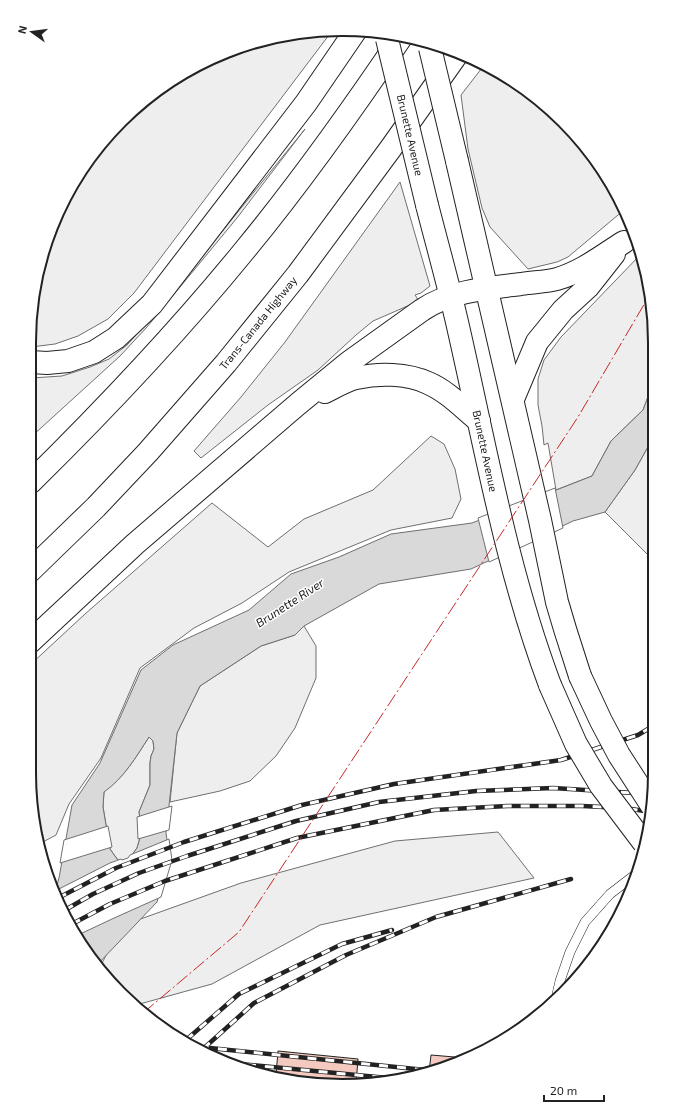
<svg xmlns="http://www.w3.org/2000/svg" width="684" height="1115" viewBox="0 0 684 1115" font-family="'Exo 2',sans-serif">
	<style>
		.green { fill: #eee; stroke: #6f6f6f }
		.water { fill: #d9d9d9; stroke: #6f6f6f; fill-rule: evenodd }
		.pier { fill: #fff; stroke: #6f6f6f }
		.building { fill: #f3c9c0; stroke: #222 }
		.lines { fill: none; stroke-linecap: round; stroke-linejoin: round }
		.service-casing { stroke: #222; stroke-width: 10 }
		.primary-casing { stroke: #222; stroke-width: 24 }
		.motorway-casing { stroke: #222; stroke-width: 24 }
		.service { stroke: #fff; stroke-width: 9 }
		.primary { stroke: #fff; stroke-width: 22 }
		.motorway { stroke: #fff; stroke-width: 22 }
		.rail-casing { stroke: #222; stroke-width: 4.5 }
		.rail { stroke: #fff; stroke-width: 3; stroke-dasharray: 9; stroke-linecap: butt }
		.primary-bridge-casing { stroke: #222; stroke-width: 24; stroke-linecap: butt }
		.primary-bridge { stroke: #fff; stroke-width: 22 }
		.power { stroke: #c62828; stroke-width: 1; stroke-dasharray: 14 3 2 3; stroke-linecap: butt }
		.labels { text-anchor: middle; stroke-width: 3; stroke-linejoin: round; paint-order: stroke }
		.street-label { font-size: 11px; fill: #222; stroke: #fff }
		.water-label { font-size: 12px; font-style: italic; fill: #222; stroke: #fff }
		.rim { fill: none; stroke: #222; stroke-width: 2 }
	</style>
	<rect width="100%" height="100%" fill="#fff"/>
	<g class="green">
		<polygon points="332,31 134,293 108,319 78,336 55,344 31,347 32,301 53,222 94,152 135,107 185,71 241,46 301,32"/>
		<polygon points="485,64 532,94 577,136 613,186 624,210 568,257 557,262 528,269 490,227 482,208 468,149 461,95"/>
		<polygon points="305,129 237,218 147,327 120,356 31,437 31,378 62,376 90,367 109,359 127,345 156,313"/>
		<polygon points="400,182 430,286 421,293 415,295 419,301 373,321 356,335 318,370 268,405 201,458 194,451 241,397 285,342"/>
		<polygon points="641,254 654,321 654,381 643,410 611,441 592,476 556,490 548,443 544,445 542,426 538,405 538,379 544,360 561,337"/>
		<polygon points="431,436 444,444 455,469 461,499 452,518 391,530 289,572 242,603 194,628 140,668 101,758 69,804 56,835 41,843 29,773 30,665 85,614 212,503 268,547 304,519 373,490"/>
		<polygon points="654,436 653,560 605,512 635,470"/>
		<polygon points="304,626 316,646 316,678 295,728 276,756 250,781 220,791 170,802 177,733 200,686 261,646 295,635"/>
		<path d="M149 737 153 741 154 749 151 756 150 763V785L139 812 140 818V838L137 848 129 859 122 862 117 859 110 849 103 807 104 791C124 778 136 757 149 737Z"/>
		<polygon points="498,832 534,878 320,925 212,984 136,1005 99,969 121,926 241,883 395,841"/>
	</g>
	<path class="water" d="M654 381V436L635 470 605 512 573 521 471 569 379 584 304 626 295 635 261 646 200 686 177 733 166 833 170 860 157 902 96 966 94 963 55 892 59 878 72 805 100 763 141 670 173 645 249 610 291 574 339 557 391 534 472 523 592 476 611 441 643 410ZM149 737 153 741 154 749 151 756 150 763V785L139 812 140 818V838L137 848 129 859 122 862 117 859 110 849 103 807 104 792C124 778 136 757 149 737Z"/>
	<g class="pier">
		<polygon points="555,488 563,528 489,562 478,518"/>
		<polygon points="172,806 169,830 138,839 137,817"/>
		<polygon points="108,826 112,847 60,863 64,840"/>
		<polygon points="169,839 172,860 161,897 112,919 78,935 55,891 110,863 121,859 122,860 128,858 130,855"/>
	</g>
	<g class="building">
		<polygon points="278,1051 358,1059 356,1084 351,1084 305,1080 276,1075"/>
		<polygon points="431,1055 466,1058 442,1069 429,1072"/>
	</g>
	<g class="lines">
		<defs>
			<polyline id="service" points="557,994 560,981 570,952 585,922 610,894 636,874"/>
			<g id="primary">
				<polyline points="457,161 540,520 557,602 565,629 580,676"/>
				<path d="M427 205C437 244 448 283 457 322 485 444 506 568 550 685"/>
			</g>
			<g id="motorway">
				<polyline points="31,362 47,363 68,361 94,352 116,338 152,304 306,103 356,30"/>
				<path d="M325 392C335 387 345 381 356 378 378 373 407 373 428 383 447 391 463 408 479 421"/>
				<polyline points="513,399 537,342 563,310 588,287 614,254"/>
				<path d="M31 482C105 409 178 332 244 251 301 182 352 110 402 36"/>
				<polyline points="30,571 96,507 148,452 226,363 298,274 391,148 458,53"/>
				<path d="M30 642 135 544 298 404 348 363 422 310C450 291 488 288 521 284 533 282 546 282 557 279 582 272 603 255 624 242"/>
			</g>
		</defs>
		<use href="#service" class="service-casing"/>
		<use href="#primary" class="primary-casing"/>
		<use href="#motorway" class="motorway-casing"/>
		<use href="#service" class="service"/>
		<use href="#primary" class="primary"/>
		<use href="#motorway" class="motorway"/>
		<defs>
			<g id="rail">
				<polyline points="58,898 116,868 184,842 302,805 394,784 561,760 638,735 653,726"/>
				<polyline points="65,910 93,894 139,873 187,856 296,821 379,802 476,791 553,788 634,793 652,796"/>
				<polyline points="72,924 110,904 165,881 297,838 434,810 507,806 582,806 624,808 652,812"/>
				<polyline points="186,1040 239,994 342,944 392,930"/>
				<polyline points="200,1047 435,1071"/>
				<polyline points="203,1049 254,1003 346,955 436,917 571,879"/>
				<polyline points="229,1063 388,1078"/>
			</g>
		</defs>
		<use href="#rail" class="rail-casing"/>
		<use href="#rail" class="rail"/>
		<defs>
			<g id="primary-bridge">
				<polyline points="387,39 427,205"/>
				<polyline points="430,48 457,161"/>
				<polyline points="580,676 601,721 619,755 652,806"/>
				<polyline points="550,685 576,744 601,786 644,843"/>
			</g>
		</defs>
		<use href="#primary-bridge" class="primary-bridge-casing"/>
		<use href="#primary-bridge" class="primary-bridge"/>
		<polyline class="power" points="143,1013 239,932 578,417 649,296"/>
	</g>
	<g class="labels">
		<g class="street-label">
			<text transform="translate(410 135) rotate(77)" y="4">Brunette Avenue</text>
			<text transform="translate(258 323) rotate(-51)" y="4">Trans-Canada Highway</text>
			<text transform="translate(485 451) rotate(78)" y="4">Brunette Avenue</text>
		</g>
		<g class="water-label">
			<text transform="translate(290 603) rotate(-33)" y="4">Brunette River</text>
		</g>
	</g>
	<path d="M0 0H684V1115H0ZM342 36H342A306 306 0 0 1 648 342V773A306 306 0 0 1 342 1079H342A306 306 0 0 1 36 773V342A306 306 0 0 1 342 36Z" fill="#fff" fill-rule="evenodd"/>
	<path class="rim" d="M342 36H342A306 306 0 0 1 648 342V773A306 306 0 0 1 342 1079H342A306 306 0 0 1 36 773V342A306 306 0 0 1 342 36Z"/>
	<g transform="translate(32 32) rotate(284)" stroke="#ffffff" stroke-width="3" paint-order="stroke">
	<path d="M0-3L7 15L0 10L-7 15Z" fill="#222222"/>
	<text y="-6" font-size="11" font-weight="bold" text-anchor="middle" fill="#222222">N</text>
	</g>
	<path d="M544 1095v6h60v-6" fill="none" stroke="#222222" stroke-width="2"/>
	<text x="550" y="1095" font-size="12" fill="#222222" stroke="#ffffff" stroke-width="3" paint-order="stroke">20 m</text>
</svg>
